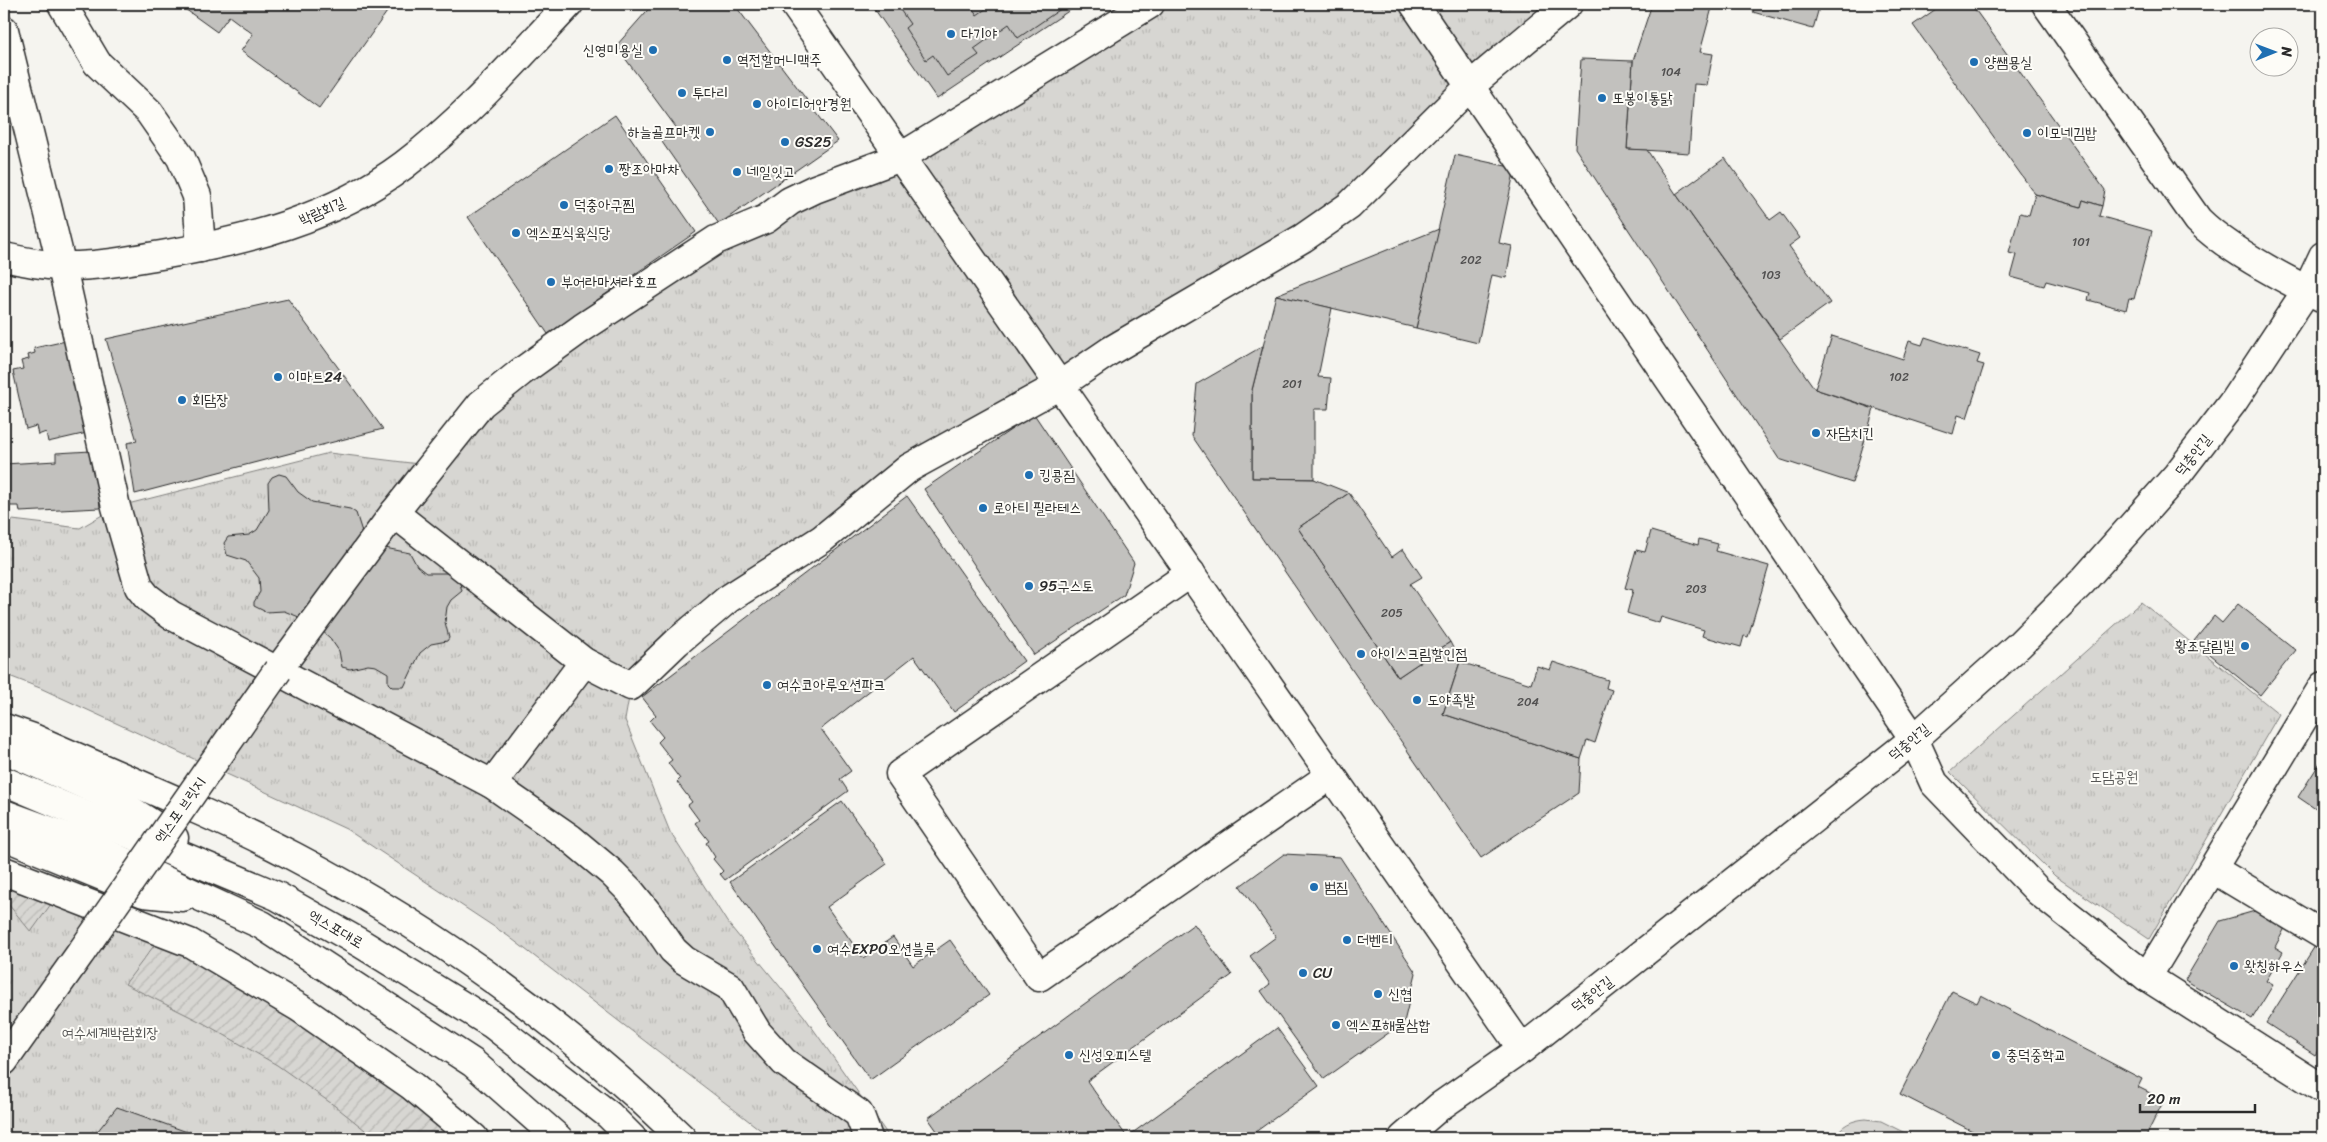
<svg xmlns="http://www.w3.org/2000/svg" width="2327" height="1142" viewBox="0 0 2327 1142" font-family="Sriracha,'Poor Story',sans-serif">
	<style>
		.grass { fill: #d7d6d2; stroke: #81807e }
		.park { fill: url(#park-tufts); stroke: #81807e }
		.garden { fill: url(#garden-furrows); stroke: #81807e }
		.building { fill: #c2c1be; stroke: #2b2b2b }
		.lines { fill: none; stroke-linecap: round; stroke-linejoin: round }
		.street-casing { stroke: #2b2b2b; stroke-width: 31 }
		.secondary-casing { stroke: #2b2b2b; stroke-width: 31 }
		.primary-casing { stroke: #2b2b2b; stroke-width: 31 }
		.street { stroke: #fdfcf7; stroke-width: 28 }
		.secondary { stroke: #fdfcf7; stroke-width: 28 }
		.primary { stroke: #fdfcf7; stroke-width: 28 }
		.street-bridge-casing { stroke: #2b2b2b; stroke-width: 31; stroke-linecap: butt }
		.street-bridge { stroke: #fdfcf7; stroke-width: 28 }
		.poi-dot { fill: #1f6fb2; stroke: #fdfcf7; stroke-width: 2 }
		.labels { text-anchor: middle; stroke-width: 4; stroke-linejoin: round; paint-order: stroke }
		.number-label { font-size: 12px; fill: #515050 }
		.poi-label { font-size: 15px; fill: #2b2b2b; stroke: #fdfcf7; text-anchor: start }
		.street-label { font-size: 15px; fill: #2b2b2b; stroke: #fdfcf7 }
		.park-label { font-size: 15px; fill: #565655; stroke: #fdfcf7 }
	</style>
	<defs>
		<pattern id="park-tufts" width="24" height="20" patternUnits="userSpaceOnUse" patternTransform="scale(1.25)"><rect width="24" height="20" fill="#d7d6d2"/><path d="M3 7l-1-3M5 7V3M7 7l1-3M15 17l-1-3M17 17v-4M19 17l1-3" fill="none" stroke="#b9b8b4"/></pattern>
		<pattern id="garden-furrows" width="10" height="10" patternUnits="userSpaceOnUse" patternTransform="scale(1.25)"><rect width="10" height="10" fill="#d7d6d2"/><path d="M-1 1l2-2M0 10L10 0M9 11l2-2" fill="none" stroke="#b9b8b4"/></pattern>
	</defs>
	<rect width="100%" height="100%" fill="#f5f4ef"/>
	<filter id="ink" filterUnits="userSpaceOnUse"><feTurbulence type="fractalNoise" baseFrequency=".02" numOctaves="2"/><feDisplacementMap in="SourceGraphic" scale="10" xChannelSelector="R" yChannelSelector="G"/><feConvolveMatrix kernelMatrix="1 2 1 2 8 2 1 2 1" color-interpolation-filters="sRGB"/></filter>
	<g filter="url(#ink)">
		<path class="grass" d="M1866 1119 1881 1121 1915 1138H1834C1841 1125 1852 1120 1866 1119Z"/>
		<g class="park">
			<polygon points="1150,4 1568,4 1349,206 909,468 631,686 625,720 670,832 727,922 804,1016 890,1138 771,1138 508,936 346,829 40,688 4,674 4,519 80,528 116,507 329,453 419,464 481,404 815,189"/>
			<polygon points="2141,602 2279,714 2149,939 2055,876 1950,772"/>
			<polygon points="4,879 159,939 461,1138 4,1138"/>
		</g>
		<g class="garden">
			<polygon points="4,879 56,897 31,932 4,899"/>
			<polygon points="159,939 235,977 425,1104 461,1138 375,1138 335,1106 277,1065 205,1024 125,984"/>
		</g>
		<g class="building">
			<polygon points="178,4 382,4 389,9 319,108 241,51 253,34 229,16 217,32"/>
			<polygon points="653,4 734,4 838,141 719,224 662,142 678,130 616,46"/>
			<polygon points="871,4 1079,4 937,99"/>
			<polygon points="896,4 970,4 977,15 993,4 1068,4 1018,38 1009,24 974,49 979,55 947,76 933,55 926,60 905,28 910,24"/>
			<polygon points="1652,4 1713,4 1700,52 1713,54 1707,85 1694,84 1689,153 1627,149 1633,61"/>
			<polygon points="1756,4 1820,4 1813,29 1753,12"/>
			<polygon points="1943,4 1971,4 2105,190 2102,206 2083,200 2081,207 2035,194 1913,25"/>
			<polygon points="1581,59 1633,61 1627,149 1647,150 1676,194 1815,389 1874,409 1852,483 1779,459 1575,148"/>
			<polygon points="615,115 696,232 548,334 468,217"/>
			<polygon points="1455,155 1515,168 1499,243 1512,246 1506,278 1492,275 1478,343 1416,328"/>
			<polygon points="1725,158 1770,220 1781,212 1800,238 1789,246 1830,303 1780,339 1676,194"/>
			<polygon points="2035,194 2081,207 2083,200 2102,206 2099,216 2152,231 2134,299 2129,298 2126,310 2088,300 2090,293 2046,281 2044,286 2011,277 2017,255 2009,253 2020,213 2029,215"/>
			<polygon points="1439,229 1416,328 1276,295"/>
			<polygon points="1276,295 1332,308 1318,377 1331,378 1328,409 1314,409 1314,479 1252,478 1252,390"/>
			<polygon points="288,299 383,429 135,494 127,443 137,441 106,339"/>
			<polygon points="1832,336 1903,359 1909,341 1922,345 1925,337 1980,355 1977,363 1984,365 1967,418 1958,415 1953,434 1815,389"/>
			<polygon points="66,341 87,433 48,442 46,432 38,435 36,426 26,429 13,371 23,369 21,361 29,359 28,355 35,353 34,348"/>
			<polygon points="1263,346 1252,390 1252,478 1314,479 1349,493 1298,528 1398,677 1450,642 1460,662 1443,714 1581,759 1579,793 1481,858 1192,436 1197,384"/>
			<polygon points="1034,414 1134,563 1124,595 1034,655 924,489"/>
			<polygon points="91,451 92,466 98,466 100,508 20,512 19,506 4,506 4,464 56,461 56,453"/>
			<polygon points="279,474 286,476 298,492 312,502 350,509 356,513 363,535 380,547 410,553 417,566 426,573 450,573 459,580 462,591 451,600 447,607 445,622 449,638 447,641 431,644 420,653 404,687 392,687 388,683 388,673 376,666 368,665 350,669 342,667 339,651 330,638 320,629 299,617 284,611 266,612 254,606 254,602 260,592 259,578 246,561 227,555 224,543 228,537 249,535 257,530 269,510 268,483 272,477"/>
			<polygon points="1349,493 1392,557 1403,549 1422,577 1410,584 1450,642 1398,677 1298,528"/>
			<polygon points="907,496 1024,661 954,712 914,656 821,729 851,771 840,779 848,791 725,880 720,874 723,871 713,859 715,857 706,843 709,841 695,823 699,820 688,805 692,802 677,782 680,779 668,763 672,760 658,742 663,737 650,721 656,715 642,697"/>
			<polygon points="1651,531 1698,545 1699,539 1718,544 1716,551 1769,566 1748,637 1744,636 1741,647 1702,636 1704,630 1661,617 1659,623 1627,613 1633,590 1625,588 1636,550 1645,552"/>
			<polygon points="2238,604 2296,650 2260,695 2194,641 2214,616 2222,623"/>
			<polygon points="1460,662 1531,684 1537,666 1550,670 1553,662 1608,680 1606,688 1612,690 1595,743 1587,740 1581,759 1443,714"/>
			<polygon points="2323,758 2323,814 2298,797"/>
			<polygon points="842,801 887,864 827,907 863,958 893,937 913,966 950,940 989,995 870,1080 730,882"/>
			<polygon points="1284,854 1340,857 1416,973 1404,1022 1324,1079 1261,991 1270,984 1250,956 1276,937 1240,886"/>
			<polygon points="2255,911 2285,928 2275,947 2283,952 2266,981 2273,985 2252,1019 2185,980 2220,921"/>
			<polygon points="1194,924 1232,975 1087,1081 1127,1137 1277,1028 1319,1086 1247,1138 942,1138 928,1118"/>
			<polygon points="2315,946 2323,952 2323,1043 2315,1055 2266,1023"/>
			<polygon points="1952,991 1977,1003 1981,995 2142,1079 2138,1087 2164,1100 2145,1138 1986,1138 1900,1094"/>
			<polygon points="117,1107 204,1138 92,1138"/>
		</g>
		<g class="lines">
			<defs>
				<g id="street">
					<polyline points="62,4 97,63 149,112 181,158 197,196 201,248"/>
					<polyline points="794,4 1522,1049"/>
					<polyline points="1414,4 1914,739 1934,783 2038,891 2147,977 2323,1089"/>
					<path d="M2046 4 2198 220C2228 250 2284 279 2323 298"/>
					<polyline points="4,30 62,267 116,507 139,587 147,597 171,615 492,784 570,838 612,873 630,891 647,912 673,950 684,960 730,987 757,1032 784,1062 859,1114 868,1138"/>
					<path d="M4 257C23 261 44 266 64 266 96 267 129 260 161 255 247 241 333 218 404 165 466 118 516 60 569 4"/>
					<polyline points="394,513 584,662 631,686 677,642 728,599 822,539 909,468 1060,385 1110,351 1303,238 1349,206 1470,86 1568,4"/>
					<polyline points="1191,573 900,774 1039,977 1331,775"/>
					<polyline points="278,670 394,513 481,404 521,372 582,328 716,240 766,219 790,201 815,189 901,157 1150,4"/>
					<polyline points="492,784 584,662"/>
					<polyline points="2213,869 2323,935"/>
					<polyline points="2147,977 2323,686"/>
					<polyline points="4,1061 82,951"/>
				</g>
				<polyline id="secondary" points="1403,1138 1439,1107 1522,1049 1914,739 2019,645 2083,581 2177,475 2233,402 2307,290 2323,256"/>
				<g id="primary">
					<path d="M4 728 33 738C120 777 209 812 293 856 435 930 567 1026 682 1138"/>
					<polyline points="4,749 107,795 174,838"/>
					<polyline points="4,781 277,896 362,944 492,1024 609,1115 632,1138"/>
					<polyline points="4,814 83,843 262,925 473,1063 558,1138"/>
					<polyline points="4,836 144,893 183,897"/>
					<polyline points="4,871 190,943 300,1008 412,1086 474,1138"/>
				</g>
			</defs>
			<use href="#street" class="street-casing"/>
			<use href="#secondary" class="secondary-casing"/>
			<use href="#primary" class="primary-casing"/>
			<use href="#street" class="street"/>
			<use href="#secondary" class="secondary"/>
			<use href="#primary" class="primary"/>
			<defs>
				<polyline id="street-bridge" points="82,951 278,670"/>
			</defs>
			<use href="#street-bridge" class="street-bridge-casing"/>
			<use href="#street-bridge" class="street-bridge"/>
		</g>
	</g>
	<g class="poi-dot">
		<circle cx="951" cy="34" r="5"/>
		<circle cx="653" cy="50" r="5"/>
		<circle cx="727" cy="60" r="5"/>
		<circle cx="1974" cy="62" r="5"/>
		<circle cx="682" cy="93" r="5"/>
		<circle cx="1602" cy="98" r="5"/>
		<circle cx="757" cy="104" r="5"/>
		<circle cx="710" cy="132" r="5"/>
		<circle cx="2027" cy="133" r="5"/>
		<circle cx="785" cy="142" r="5"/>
		<circle cx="609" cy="169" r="5"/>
		<circle cx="737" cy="172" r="5"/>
		<circle cx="564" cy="205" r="5"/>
		<circle cx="516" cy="233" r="5"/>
		<circle cx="551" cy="282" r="5"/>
		<circle cx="278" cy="377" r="5"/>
		<circle cx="182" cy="400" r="5"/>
		<circle cx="1816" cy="433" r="5"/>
		<circle cx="1029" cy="475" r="5"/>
		<circle cx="983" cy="508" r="5"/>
		<circle cx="1029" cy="586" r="5"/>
		<circle cx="2245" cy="646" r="5"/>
		<circle cx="1361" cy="654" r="5"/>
		<circle cx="767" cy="685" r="5"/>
		<circle cx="1417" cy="700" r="5"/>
		<circle cx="1314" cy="887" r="5"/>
		<circle cx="1347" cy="940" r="5"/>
		<circle cx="817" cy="949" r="5"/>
		<circle cx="2234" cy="966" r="5"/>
		<circle cx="1303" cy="973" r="5"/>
		<circle cx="1378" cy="994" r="5"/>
		<circle cx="1336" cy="1025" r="5"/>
		<circle cx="1069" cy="1055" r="5"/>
		<circle cx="1996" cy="1055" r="5"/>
	</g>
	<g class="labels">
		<g class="number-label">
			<text x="1671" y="76">104</text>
			<text x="2081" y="246">101</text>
			<text x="1471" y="264">202</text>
			<text x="1771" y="279">103</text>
			<text x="1899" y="381">102</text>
			<text x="1292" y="388">201</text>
			<text x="1696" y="593">203</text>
			<text x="1392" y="617">205</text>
			<text x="1528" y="706">204</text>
		</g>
		<g class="poi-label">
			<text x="961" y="39">다기야</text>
			<text x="643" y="55" text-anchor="end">신영미용실</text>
			<text x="737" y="65">역전할머니맥주</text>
			<text x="1984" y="67">양쌤묭실</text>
			<text x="692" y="98">투다리</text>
			<text x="1612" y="103">또봉이통닭</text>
			<text x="767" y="109">아이디어안경원</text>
			<text x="700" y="137" text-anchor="end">하늘골프마켓</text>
			<text x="2037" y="138">이모네김밥</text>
			<text x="795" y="147">GS25</text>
			<text x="619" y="174">짱조아마차</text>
			<text x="747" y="177">네일잇고</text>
			<text x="574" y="210">덕충아구찜</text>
			<text x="526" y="238">엑스포식육식당</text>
			<text x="561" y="287">부어라마셔라호프</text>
			<text x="288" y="382">이마트24</text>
			<text x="192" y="405">회담장</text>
			<text x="1826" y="438">자담치킨</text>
			<text x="1039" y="480">킹콩짐</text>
			<text x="993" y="513">로아티 필라테스</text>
			<text x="1039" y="591">95구스토</text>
			<text x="2235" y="651" text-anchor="end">황조달림빌</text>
			<text x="1371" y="659">아이스크림할인점</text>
			<text x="777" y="690">여수코아루오션파크</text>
			<text x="1427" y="705">도야족발</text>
			<text x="1324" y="892">범짐</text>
			<text x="1357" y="945">더벤티</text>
			<text x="827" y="954">여수EXPO오션블루</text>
			<text x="2244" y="971">왓칭하우스</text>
			<text x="1313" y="978">CU</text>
			<text x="1388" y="999">신협</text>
			<text x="1346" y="1030">엑스포해물삼합</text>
			<text x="1079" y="1060">신성오피스텔</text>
			<text x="2006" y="1060">충덕중학교</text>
		</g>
		<g class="street-label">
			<text transform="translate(322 211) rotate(-24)" y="5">박람회길</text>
			<text transform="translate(2193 455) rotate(-52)" y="5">덕충안길</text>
			<text transform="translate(1909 742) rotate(-40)" y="5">덕충안길</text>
			<text transform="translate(180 810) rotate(-55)" y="5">엑스포 브릿지</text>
			<text transform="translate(336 929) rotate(30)" y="5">엑스포대로</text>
			<text transform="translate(1592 994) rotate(-38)" y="5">덕충안길</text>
		</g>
		<g class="park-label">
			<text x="2114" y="782">도담공원</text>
			<text x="110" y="1038">여수세계박람회장</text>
		</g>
	</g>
	<rect width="2327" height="1142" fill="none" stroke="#fdfcf7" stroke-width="20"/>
	<rect x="10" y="10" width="2307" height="1122" fill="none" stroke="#2b2b2b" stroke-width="2" filter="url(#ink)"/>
	<g transform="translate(2274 52) rotate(89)"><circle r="24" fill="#fdfcf7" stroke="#a9a8a5"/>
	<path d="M0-4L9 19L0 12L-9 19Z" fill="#1f6fb2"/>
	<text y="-8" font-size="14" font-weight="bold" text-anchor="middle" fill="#2b2b2b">N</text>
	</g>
	<path d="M2140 1104v8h115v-8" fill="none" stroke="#2b2b2b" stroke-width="2.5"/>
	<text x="2147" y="1104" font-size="15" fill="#2b2b2b" stroke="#fdfcf7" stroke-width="4" paint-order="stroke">20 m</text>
</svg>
